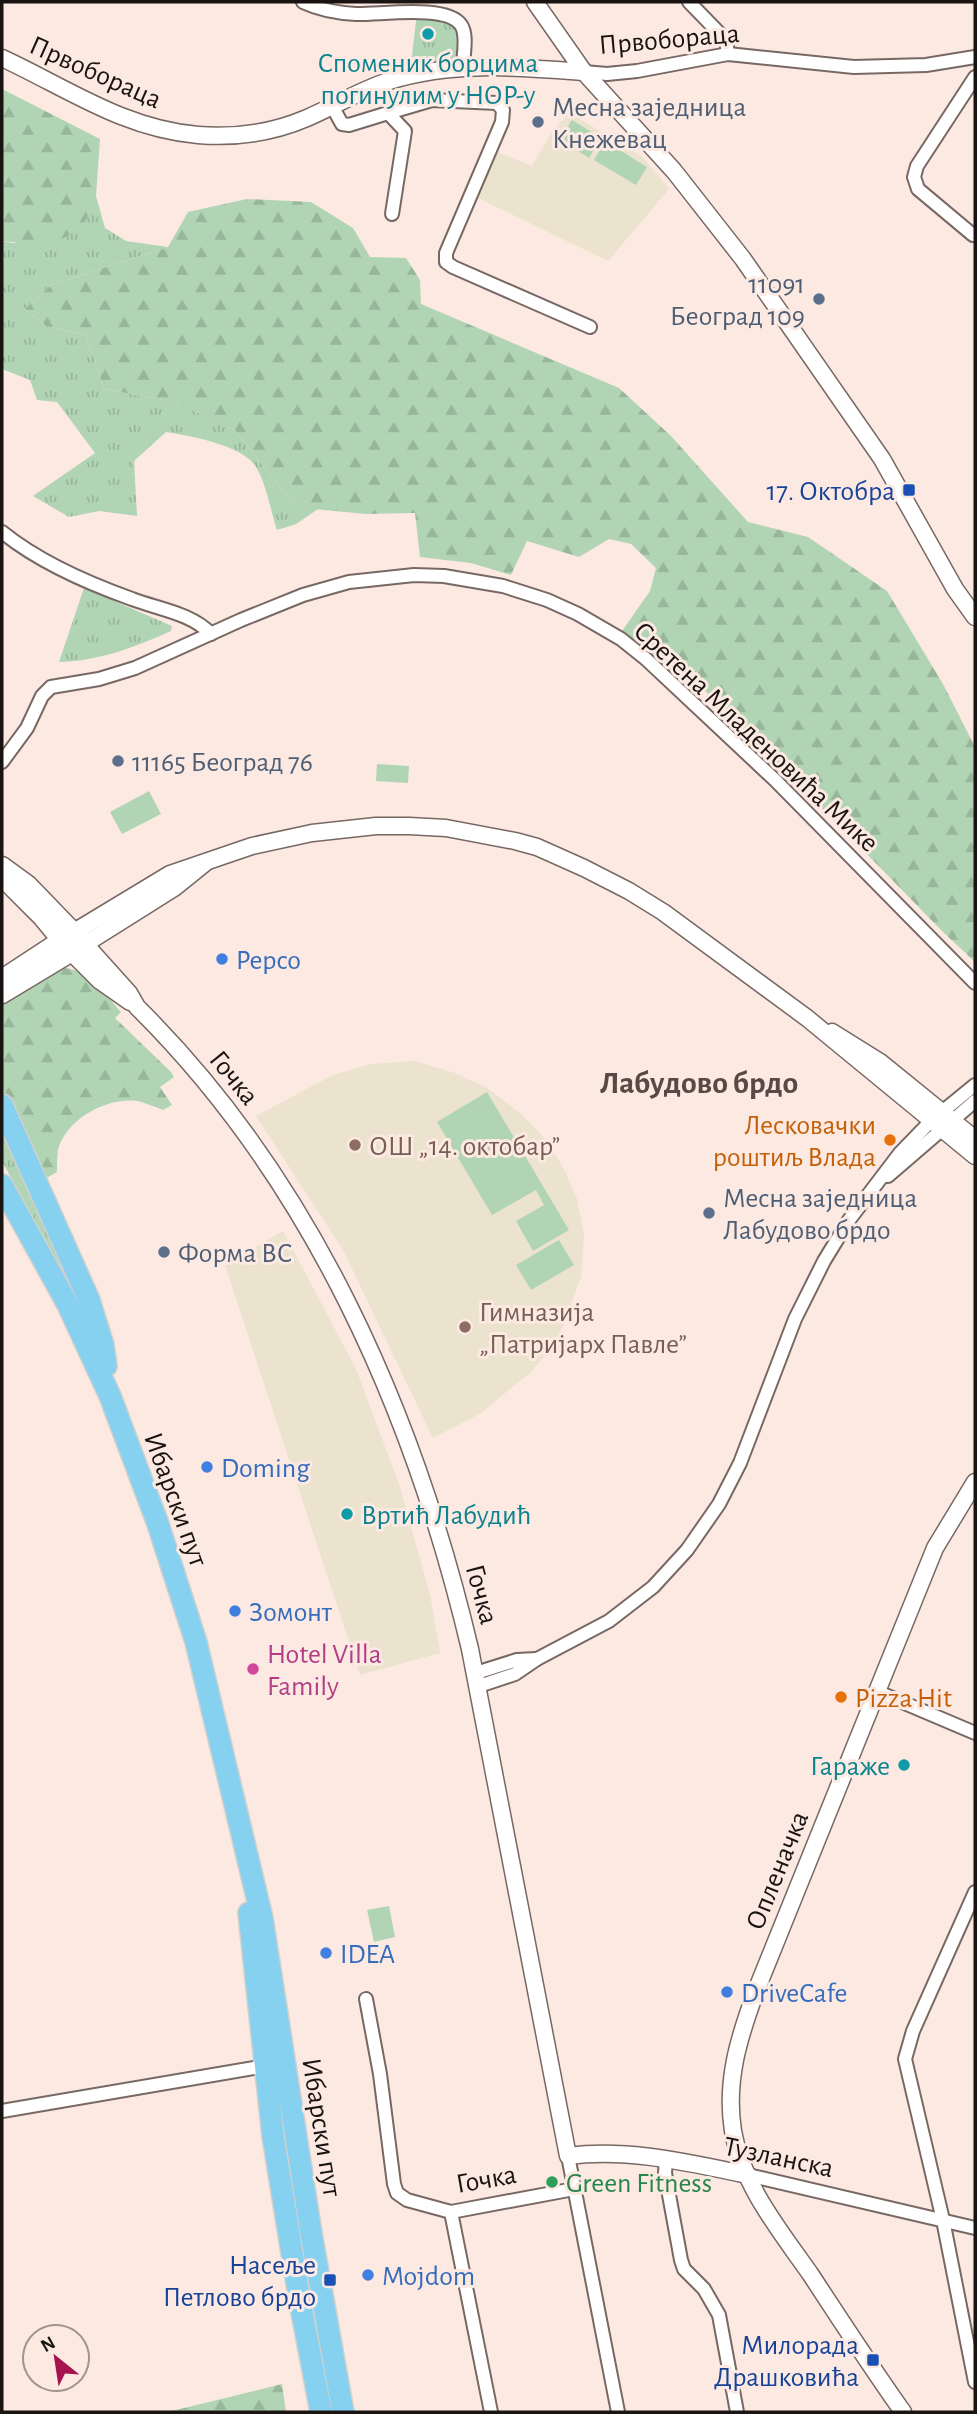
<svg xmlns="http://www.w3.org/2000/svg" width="977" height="2414" viewBox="0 0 977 2414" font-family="'Alegreya Sans',sans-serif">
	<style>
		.education { fill: #ebe3cd }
		.grass { fill: url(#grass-tufts) }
		.forest { fill: url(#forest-firs) }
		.pitch { fill: #b1d5b4 }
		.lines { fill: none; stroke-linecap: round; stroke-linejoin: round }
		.minor-casing { stroke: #786863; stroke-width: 16 }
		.tertiary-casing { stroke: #786863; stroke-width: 19 }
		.secondary-casing { stroke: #786863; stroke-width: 21 }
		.primary-casing { stroke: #d1d0cf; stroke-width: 24 }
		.minor { stroke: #fff; stroke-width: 12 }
		.tertiary { stroke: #fff; stroke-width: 16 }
		.secondary { stroke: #fff; stroke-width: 18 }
		.primary { stroke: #86d1f0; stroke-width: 21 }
		.culture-dot { fill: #0f9aa8; stroke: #fbe9e2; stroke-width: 2.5 }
		.service-dot { fill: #5c6f8a; stroke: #fbe9e2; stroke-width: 2.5 }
		.transit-dot { fill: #1a4fb4; stroke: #fbe9e2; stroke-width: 2.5 }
		.shop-dot { fill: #3f7fe0; stroke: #fbe9e2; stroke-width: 2.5 }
		.food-dot { fill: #e8710a; stroke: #fbe9e2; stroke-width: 2.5 }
		.education-dot { fill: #8d6e63; stroke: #fbe9e2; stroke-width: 2.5 }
		.hotel-dot { fill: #d1479c; stroke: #fbe9e2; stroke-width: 2.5 }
		.leisure-dot { fill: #2e9e5b; stroke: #fbe9e2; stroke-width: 2.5 }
		.labels { text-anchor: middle; stroke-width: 6; stroke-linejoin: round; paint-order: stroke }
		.street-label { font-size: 28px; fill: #191311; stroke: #fbe9e2 }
		.culture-label { font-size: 28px; fill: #0d838f; stroke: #fbe9e2 }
		.service-label { font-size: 28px; fill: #4e5e75; stroke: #fbe9e2; text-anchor: start }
		.transit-label { font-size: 28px; fill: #164399; stroke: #fbe9e2; text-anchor: end }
		.shop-label { font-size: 28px; fill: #366cbe; stroke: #fbe9e2; text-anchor: start }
		.food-label { font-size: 28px; fill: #c56008; stroke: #fbe9e2; text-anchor: end }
		.education-label { font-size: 28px; fill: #785e54; stroke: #fbe9e2; text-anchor: start }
		.hotel-label { font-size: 28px; fill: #b23c85; stroke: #fbe9e2; text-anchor: start }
		.leisure-label { font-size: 28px; fill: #27864d; stroke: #fbe9e2; text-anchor: start }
		.quarter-label { font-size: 32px; font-weight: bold; fill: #584944; stroke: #fbe9e2 }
	</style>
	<defs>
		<pattern id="grass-tufts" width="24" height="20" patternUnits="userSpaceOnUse" patternTransform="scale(1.75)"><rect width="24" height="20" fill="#b1d5b4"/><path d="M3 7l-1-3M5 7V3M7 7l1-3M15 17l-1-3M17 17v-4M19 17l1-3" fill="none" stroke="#98b69a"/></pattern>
		<pattern id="forest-firs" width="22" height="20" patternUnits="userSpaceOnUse" patternTransform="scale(1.75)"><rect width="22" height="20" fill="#b1d5b4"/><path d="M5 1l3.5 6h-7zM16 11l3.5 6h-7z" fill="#98b69a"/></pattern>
	</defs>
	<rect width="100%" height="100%" fill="#fbe9e2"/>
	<g class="education">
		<polygon points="570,113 643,157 669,189 608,261 476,197 494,151 532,166 553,130"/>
		<polygon points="415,1061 455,1073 487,1088 519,1112 547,1141 564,1169 577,1199 584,1236 581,1277 559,1337 532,1371 481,1413 433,1438 343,1250 256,1116 333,1075 371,1064"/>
		<polygon points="283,1231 356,1369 400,1487 430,1595 440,1653 360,1675 225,1265"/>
	</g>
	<g class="grass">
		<polygon points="417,13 458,22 463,67 415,75 412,55"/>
		<path d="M96 196 105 228 126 241 168 247 51 285 25 309 46 326 86 335 104 389 175 402 235 430 290 500 318 509 296 524 277 530C271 512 266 483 256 467 243 445 190 436 166 432L134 461 137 516 99 511 69 517 33 496 95 453 57 402 37 400 30 380 2 369V241L13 243 81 229Z"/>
		<path d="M84 588 172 626 171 631C135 647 99 661 59 662Z"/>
		<polygon points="2,1116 93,1329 2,1161"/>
	</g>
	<g class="forest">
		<polygon points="2,89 100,139 96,196 82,229 48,245 2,241"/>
		<polygon points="247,199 311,202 353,228 370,257 406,258 420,280 421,304 619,388 671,436 748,522 808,537 887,591 943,684 975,747 975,962 942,931 776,761 697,683 689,690 622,631 650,591 656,568 631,544 609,539 579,557 527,541 511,575 471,563 420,557 415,513 366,514 314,509 290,500 235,430 174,402 104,389 86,335 46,326 25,309 51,285 168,247 188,212"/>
		<path d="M64 968C86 969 107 996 121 1012L115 1018 171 1072 174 1077 160 1087 172 1105 163 1110C155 1107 146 1103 137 1101 107 1097 66 1119 58 1150 57 1156 57 1165 57 1172L41 1181 2 1100V1002Z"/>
		<polygon points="282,2384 286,2412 168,2412"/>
	</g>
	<g class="pitch">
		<polygon points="572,120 601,138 589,158 560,139"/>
		<polygon points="605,141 647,167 636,185 594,160"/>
		<polygon points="377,764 409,766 408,783 376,781"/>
		<polygon points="149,791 161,814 122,834 110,812"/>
		<polygon points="487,1092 569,1230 533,1251 516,1221 544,1205 536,1190 492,1215 437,1122"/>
		<polygon points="559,1240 574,1265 531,1290 516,1265"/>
		<polygon points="389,1906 395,1937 374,1942 367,1910"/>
	</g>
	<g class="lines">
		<defs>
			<g id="minor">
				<path d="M303 2C320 10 338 13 356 14 379 15 447 4 461 25 468 35 463 56 463 67"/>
				<polyline points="689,2 726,40 728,54"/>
				<polyline points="584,72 607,74 637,71 728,54 854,67 926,65 975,57"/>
				<polyline points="332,106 342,124 349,125 388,113 405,131 392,214"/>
				<polyline points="388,113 432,100 497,103 503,110 502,122 446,253 446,262 453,267 590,327"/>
				<polyline points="973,235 918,189 914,177 917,166 975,77"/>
				<path d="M2 532C39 562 87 583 132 599 158 609 191 613 211 634"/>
				<polyline points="2,762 27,728 42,696 51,687 99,679 135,668 241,620 303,595 349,582 414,575 444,576 503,586 547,600 578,614 621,639 646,659 775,780 975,983"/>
				<polyline points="888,1176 975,1101"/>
				<polyline points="476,1673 517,1660 537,1659"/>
				<polyline points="479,1686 515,1674 537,1659 609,1621 653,1587 687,1550 719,1504 740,1463 795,1319 824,1261 849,1220 900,1153 931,1121 975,1085"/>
				<polyline points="876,1691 975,1733"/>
				<polyline points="975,1892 913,2031 905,2059 943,2220 975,2382"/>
				<polyline points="366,1999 380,2074 394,2184 397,2193 407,2200 451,2212 574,2189"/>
				<polyline points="2,2111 271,2065"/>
				<polyline points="568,2156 618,2412"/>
				<polyline points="666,2159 665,2173 681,2260 684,2269 704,2289 719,2315 737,2412"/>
				<polyline points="748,2175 975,2228"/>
				<polyline points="451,2212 491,2412"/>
			</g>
			<g id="tertiary">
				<polyline points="535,2 584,72 674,171 743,259 882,459 955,589 975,617"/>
				<path d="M2 58C67 88 124 129 198 135 236 138 272 133 307 118 335 106 360 90 389 81 453 61 519 67 584 72"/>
				<path d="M205 863 174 888 85 944 129 993 137 1007C312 1180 414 1412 470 1649L568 2156C628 2148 690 2163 748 2175"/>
				<polyline points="74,932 170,874 252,846 312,833 376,826 409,826 446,828 515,841 537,847 584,868 629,891 663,912 807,1018 975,1156"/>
				<polyline points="71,952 100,981 130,1002"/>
				<polyline points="832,1032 880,1062 975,1139"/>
				<path d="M903 2412C871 2367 841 2321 811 2275 781 2232 742 2185 733 2131 725 2081 739 2037 756 1991L935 1548 975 1482"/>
			</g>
			<g id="secondary">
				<polyline points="2,866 28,885 85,944 2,994"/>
				<polyline points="2,877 42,917 71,952"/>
				<polyline points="2,979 69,935"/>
			</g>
			<g id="primary">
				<polyline points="2,1105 89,1300 103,1345 106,1366"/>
				<polyline points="2,1185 68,1305 110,1396 158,1524 196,1642 262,1918 311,2233 343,2412"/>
				<polyline points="249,1913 273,2136 300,2302 321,2412"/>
			</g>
		</defs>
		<use href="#minor" class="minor-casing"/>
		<use href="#tertiary" class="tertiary-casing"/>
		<use href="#secondary" class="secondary-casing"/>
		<use href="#primary" class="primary-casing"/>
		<use href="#minor" class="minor"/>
		<use href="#tertiary" class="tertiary"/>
		<use href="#secondary" class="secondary"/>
		<use href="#primary" class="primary"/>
	</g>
	<g class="culture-dot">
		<circle cx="428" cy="34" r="7"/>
		<circle cx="347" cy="1514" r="7"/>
		<circle cx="904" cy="1765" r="7"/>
	</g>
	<g class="service-dot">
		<circle cx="538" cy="122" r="7"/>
		<circle cx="819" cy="299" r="7"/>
		<circle cx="118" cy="761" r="7"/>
		<circle cx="709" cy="1213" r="7"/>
		<circle cx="164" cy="1252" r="7"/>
	</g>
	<g class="transit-dot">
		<rect x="902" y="483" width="14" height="14" rx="3.5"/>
		<rect x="323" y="2273" width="14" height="14" rx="3.5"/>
		<rect x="866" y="2353" width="14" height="14" rx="3.5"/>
	</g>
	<g class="shop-dot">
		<circle cx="222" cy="959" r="7"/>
		<circle cx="207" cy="1467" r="7"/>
		<circle cx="235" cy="1611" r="7"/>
		<circle cx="326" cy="1953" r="7"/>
		<circle cx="727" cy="1992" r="7"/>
		<circle cx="368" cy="2275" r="7"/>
	</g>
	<g class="food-dot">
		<circle cx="890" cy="1140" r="7"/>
		<circle cx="841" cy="1697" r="7"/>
	</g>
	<g class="education-dot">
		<circle cx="355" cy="1145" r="7"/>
		<circle cx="465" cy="1327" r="7"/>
	</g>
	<circle class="hotel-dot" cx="253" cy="1669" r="7"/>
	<circle class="leisure-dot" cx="552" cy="2182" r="7"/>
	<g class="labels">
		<g class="street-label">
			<text transform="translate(669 38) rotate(-5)" y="10">Првобораца</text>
			<text transform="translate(96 71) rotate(24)" y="10">Првобораца</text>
			<text transform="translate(757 736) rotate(43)" y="10">Сретена Младеновића Мике</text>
			<text transform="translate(235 1077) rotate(51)" y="10">Гочка</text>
			<text transform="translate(177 1499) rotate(70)" y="10">Ибарски пут</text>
			<text transform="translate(483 1594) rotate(75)" y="10">Гочка</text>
			<text transform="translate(776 1870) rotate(-68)" y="10">Опленачка</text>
			<text transform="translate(323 2127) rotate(81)" y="10">Ибарски пут</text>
			<text transform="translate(779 2156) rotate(12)" y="10">Тузланска</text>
			<text transform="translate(486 2178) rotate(-10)" y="10">Гочка</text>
		</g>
		<g class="culture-label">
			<text x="428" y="72">Споменик борцима<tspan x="428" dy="32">погинулим у НОР-у</tspan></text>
			<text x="361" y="1524" text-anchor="start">Вртић Лабудић</text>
			<text x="890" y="1775" text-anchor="end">Гараже</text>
		</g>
		<g class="service-label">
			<text x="552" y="116">Месна заједница<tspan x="552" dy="32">Кнежевац</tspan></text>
			<text x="805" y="293" text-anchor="end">11091<tspan x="805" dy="32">Београд 109</tspan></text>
			<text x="132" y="771">11165 Београд 76</text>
			<text x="723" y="1207">Месна заједница<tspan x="723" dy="32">Лабудово брдо</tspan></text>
			<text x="178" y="1262">Форма ВС</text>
		</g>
		<g class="transit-label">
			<text x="895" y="500">17. Октобра</text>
			<text x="316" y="2274">Насеље<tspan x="316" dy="32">Петлово брдо</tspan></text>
			<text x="859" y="2354">Милорада<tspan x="859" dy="32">Драшковића</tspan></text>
		</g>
		<g class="shop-label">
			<text x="236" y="969">Pepco</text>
			<text x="221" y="1477">Doming</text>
			<text x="249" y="1621">Зомонт</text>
			<text x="340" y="1963">IDEA</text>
			<text x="741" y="2002">DriveCafe</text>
			<text x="382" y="2285">Mojdom</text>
		</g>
		<g class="food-label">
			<text x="876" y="1134">Лесковачки<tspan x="876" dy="32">роштиљ Влада</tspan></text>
			<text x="855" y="1707" text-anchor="start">Pizza Hit</text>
		</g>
		<g class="education-label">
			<text x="369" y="1155">ОШ „14. октобар”</text>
			<text x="479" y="1321">Гимназија<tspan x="479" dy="32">„Патријарх Павле”</tspan></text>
		</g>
		<g class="hotel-label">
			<text x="267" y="1663">Hotel Villa<tspan x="267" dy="32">Family</tspan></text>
		</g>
		<g class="leisure-label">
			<text x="566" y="2192">Green Fitness</text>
		</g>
		<g class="quarter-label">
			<text x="699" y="1093">Лабудово брдо</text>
		</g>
	</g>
	<rect width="977" height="2414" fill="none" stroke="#191311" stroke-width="7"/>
	<g transform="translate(56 2358) rotate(330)"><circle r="33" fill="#fbe9e2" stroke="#a1938e" stroke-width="2"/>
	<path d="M0-5L12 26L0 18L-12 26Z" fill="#a6134e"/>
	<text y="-10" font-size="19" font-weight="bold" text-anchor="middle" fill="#191311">N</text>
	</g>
</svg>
